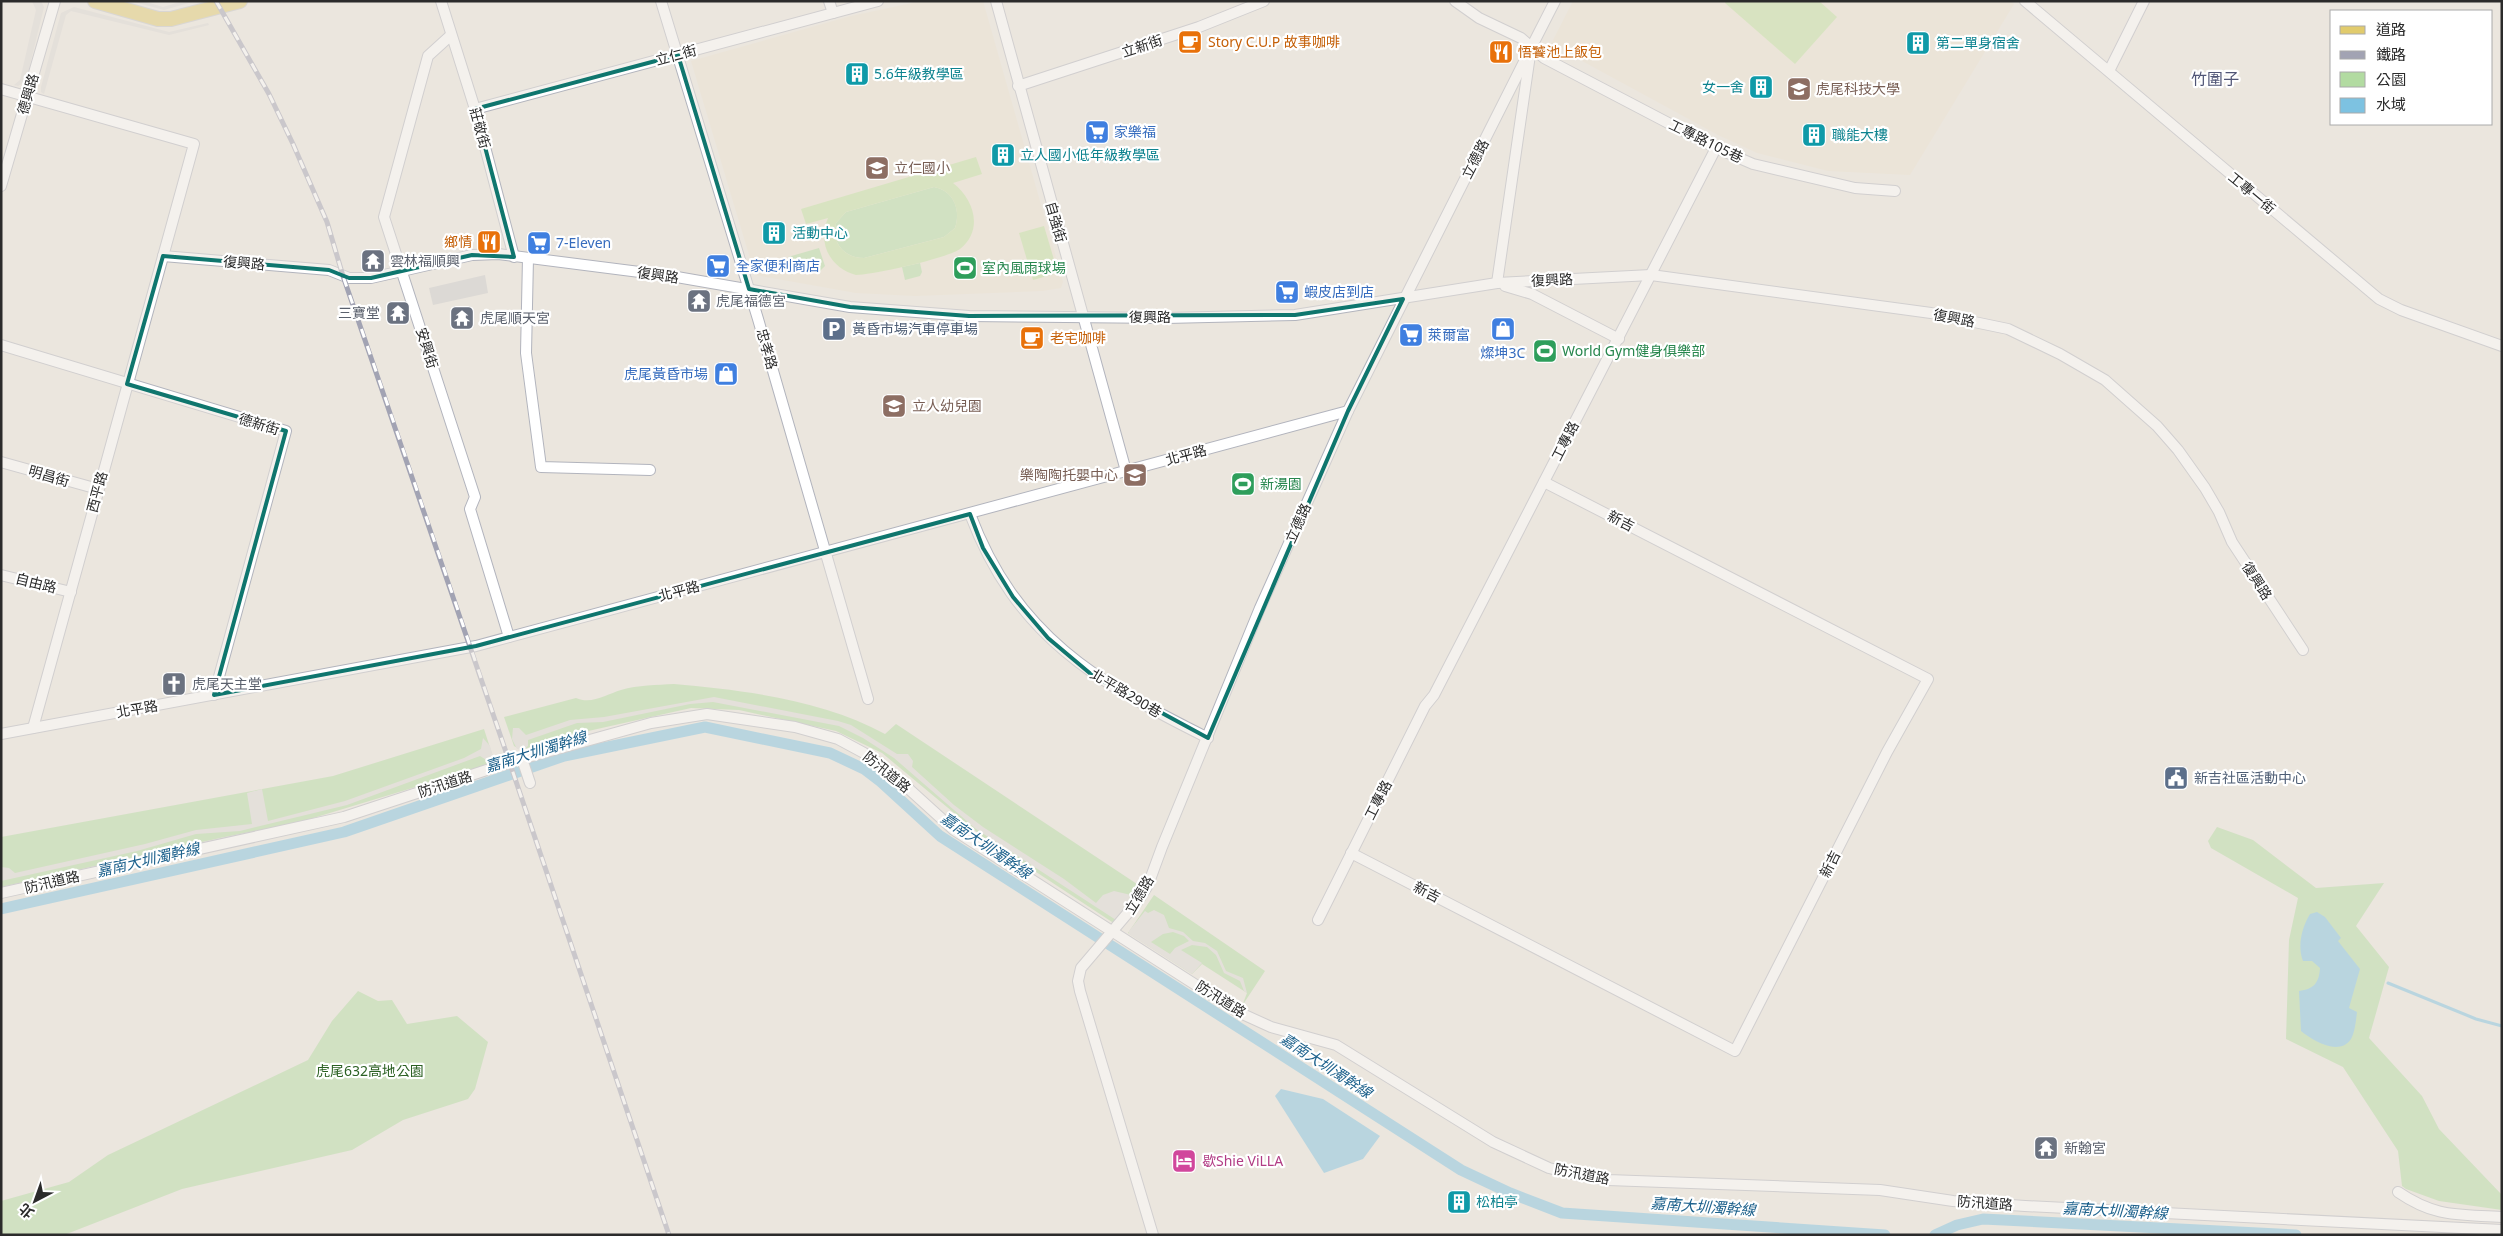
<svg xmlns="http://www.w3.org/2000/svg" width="2503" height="1236" viewBox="0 0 2503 1236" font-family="'Noto Sans','Noto Sans TC',sans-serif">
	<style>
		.education { fill: #eae3d0 }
		.green { fill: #b2dba1 }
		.pitch { fill: #c2e19e; fill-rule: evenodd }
		.plaza { fill: #dcd9d5; fill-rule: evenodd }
		.water { fill: #7dc2e1 }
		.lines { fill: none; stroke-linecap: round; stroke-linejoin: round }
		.stream { stroke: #7dc2e1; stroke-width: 3 }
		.canal { stroke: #7dc2e1; stroke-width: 11 }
		.minor-casing { stroke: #b2b4bd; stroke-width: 12 }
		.major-casing { stroke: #c4c4c4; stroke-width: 16 }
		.minor { stroke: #fff; stroke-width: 10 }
		.major { stroke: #e1cb6d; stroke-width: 14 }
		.rail-casing { stroke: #a2a3b3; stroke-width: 5 }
		.rail { stroke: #fff; stroke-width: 3; stroke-dasharray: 9; stroke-linecap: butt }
		.marked { fill: none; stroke: #0f766e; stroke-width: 4; stroke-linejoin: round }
		.labels { text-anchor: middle; stroke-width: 4.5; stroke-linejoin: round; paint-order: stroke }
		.food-label { font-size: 14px; fill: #c56008; stroke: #fff; text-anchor: start }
		.culture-label { font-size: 14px; fill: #0d838f; stroke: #fff; text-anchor: start }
		.street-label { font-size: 14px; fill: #2b2b2b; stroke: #fff }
		.education-label { font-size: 14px; fill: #785e54; stroke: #fff; text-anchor: start }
		.shop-label { font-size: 14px; fill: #366cbe; stroke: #fff; text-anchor: start }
		.worship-label { font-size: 14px; fill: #5b616d; stroke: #fff; text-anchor: start }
		.leisure-label { font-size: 14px; fill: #27864d; stroke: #fff; text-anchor: start }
		.service-label { font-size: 14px; fill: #4e5e75; stroke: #fff; text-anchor: start }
		.park-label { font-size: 14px; fill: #2c6023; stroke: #fff }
		.hotel-label { font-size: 14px; fill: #b23c85; stroke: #fff; text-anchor: start }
		.water-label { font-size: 15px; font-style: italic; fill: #1d618c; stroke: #fff }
		.quarter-label { font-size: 16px; fill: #505576; stroke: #fff }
	</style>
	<rect width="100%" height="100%" fill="#ebe6de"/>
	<g class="education">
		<polygon points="921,1 983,1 1063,282 1061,288 1042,291 915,296 856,293 755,275 691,61 851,16"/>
		<polygon points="1573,1 2010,1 2014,4 1910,175 1828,171 1757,153 1718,135 1551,44"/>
	</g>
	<g class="green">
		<path d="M934 187C954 191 961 210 955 228L944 237 864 258C844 258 831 243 836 223L846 212Z"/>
		<polygon points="819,248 825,266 818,273 794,269 788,257"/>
		<polygon points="920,263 922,272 920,276 905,280 902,267"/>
		<path d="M674 684C743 690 824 700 885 734L896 724 1137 884 1128 902 1114 922H1112L983 837 882 753 836 731 739 710 691 708 566 736 521 750 514 746 504 717 576 698C592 705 607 694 621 690 638 685 657 685 674 684Z"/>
		<polygon points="484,729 495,763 300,822 220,838 1,887 1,837 333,776"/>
		<polygon points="2217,827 2253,840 2316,888 2384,883 2356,926 2389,967 2369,1038 2422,1096 2439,1129 2502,1195 2502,1210 2439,1201 2406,1189 2402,1186 2398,1151 2343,1067 2286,1039 2289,940 2298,898 2211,848 2208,841"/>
		<polygon points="1154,895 1265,971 1242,1006 1247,993 1202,964 1192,974 1128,933"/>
		<polygon points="358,991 378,1001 392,1000 407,1024 457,1016 488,1042 475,1089 468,1099 403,1120 352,1150 182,1189 64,1235 1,1235 1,1201 69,1182 108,1155 308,1060 332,1021"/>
	</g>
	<g class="pitch">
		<polygon points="1726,1 1819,1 1837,17 1795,64 1725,3"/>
		<path d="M976 157 982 174 953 183C974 199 984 230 960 249 948 258 872 275 856 275 830 268 817 243 828 218L806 224 801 209ZM934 187C954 191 961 210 955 228L944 237 864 258C844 258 831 243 836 223L846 212Z"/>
		<polygon points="1044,226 1058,273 1033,280 1019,233"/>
	</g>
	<g class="plaza">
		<polygon points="32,1 41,1 44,7 26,81 18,86 14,85 20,80 36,10"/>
		<polygon points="131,1 143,1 163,7 183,1 196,1 164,10"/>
		<polygon points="74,7 169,32 208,23 209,25 169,35 71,11 66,15 44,94 41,92 41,87 61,13"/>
		<polygon points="485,275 488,293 433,305 429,288"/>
		<polygon points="714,697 838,721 851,725 897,754 908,754 913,761 912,767 954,805 983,827 1064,879 1096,903 1103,895 1114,891 1131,895 1128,902 1116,920 976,829 894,758 863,738 839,726 713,702 690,704 603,722 577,723 528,740 528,746 523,750 517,749 512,739 513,728 519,728 526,735 570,720 604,717"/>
		<polygon points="483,738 490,746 494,760 488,761 480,756 347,805 240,831 196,834 137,851 1,881 1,867 9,868 15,873 145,844 196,830 252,824 247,793 262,789 268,821 345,801 464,758 481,749"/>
		<path d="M1154 910 1164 915 1169 928 1183 932 1193 941 1205 943 1217 951 1226 971 1243 978 1247 993 1244 991 1240 981 1224 973 1216 955 1207 947 1192 945 1181 950 1202 963 1192 974 1129 934V931L1145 911 1148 913ZM1173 932 1184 936 1189 941 1175 948 1170 954 1151 942 1163 934Z"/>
	</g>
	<g class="water">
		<path d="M2317 912 2325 917 2341 938 2338 941 2360 969 2349 1008 2357 1012C2356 1020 2355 1032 2351 1039 2339 1057 2312 1040 2301 1031L2299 991C2314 989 2319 983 2320 968L2312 961H2303C2297 946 2302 927 2310 914Z"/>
		<polygon points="1281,1089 1323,1099 1380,1136 1363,1159 1324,1173 1275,1096"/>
	</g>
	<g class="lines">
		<polyline class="stream" points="2388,983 2476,1019 2502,1026"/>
		<g class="canal">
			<polyline points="1,909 344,832 564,756 705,727 830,753 864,769 881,782 940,836 1461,1170 1510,1193 1562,1213 1885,1235"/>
			<polyline points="1935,1235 1957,1225 1983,1219 2296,1235"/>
		</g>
		<defs>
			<g id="minor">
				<polyline points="441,1 475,109 514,257"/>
				<polyline points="661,1 758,319 868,699"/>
				<polyline points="829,1 833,13"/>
				<polyline points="996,1 1126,471"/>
				<polyline points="1455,1 1479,18 1521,38 1544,58 1716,148 1753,164 1855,188 1895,191"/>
				<polyline points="2025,1 2379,299 2401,310 2502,346"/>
				<polyline points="450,36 428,56 384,217 475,497 470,509 509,637"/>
				<polyline points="2109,71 2144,1"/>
				<polyline points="1018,86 1199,27 1264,1"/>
				<polyline points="1,89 194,144 33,728"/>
				<polyline points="475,109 878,1"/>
				<polyline points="1,186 55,1"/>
				<polyline points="163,256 329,270 349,278 371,278 472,255 498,254 671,276 850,307 969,316 1166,318 1295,315 1497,283 1651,275 1931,313 2008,329 2060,354 2105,380 2157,426 2178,450 2205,488 2219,512 2232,542 2303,650"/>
				<polyline points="528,258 526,353 541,467 650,470"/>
				<polyline points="1497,283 1531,48 1555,1"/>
				<polyline points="1505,286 1532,294 1619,339"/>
				<polyline points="1,345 286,431 214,695"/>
				<polyline points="1,462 98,489"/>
				<path d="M970 514C1016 636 1096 682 1208 738"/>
				<polyline points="1,575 71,592"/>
				<polyline points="1,734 476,646 1348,411"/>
				<polyline points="522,759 530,783"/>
				<polyline points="1351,853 1735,1051 1887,752 1928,679 1544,482"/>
				<polyline points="1,893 344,817 514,761 651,723 707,714 795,727 838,739 864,753 888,770 954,830 1238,1012 1271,1027 1336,1045 1493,1142 1549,1168 1577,1175 1608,1180 1880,1190 1953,1201 2025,1206 2502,1230"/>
				<polyline points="1318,920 1425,706 1434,695 1716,148"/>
				<path d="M2398 1192C2436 1218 2458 1214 2502 1217"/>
				<polyline points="1153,1235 1080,991 1078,981 1081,968 1138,901 1148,885 1162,847 1260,608 1348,411 1531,48"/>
			</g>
			<polyline id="major" points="95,1 158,19 171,19 240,1"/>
		</defs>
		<use href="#minor" class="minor-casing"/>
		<use href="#major" class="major-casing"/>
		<use href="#minor" class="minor"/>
		<use href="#major" class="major"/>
		<defs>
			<path id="rail" d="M216 1 269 94 293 144 327 222 343 276C454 595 561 915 669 1235"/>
		</defs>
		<use href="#rail" class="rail-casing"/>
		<use href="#rail" class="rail"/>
	</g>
	<path d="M0 0H2503V1236H0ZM678 55 749 289 850 307 969 316 1295 315 1403 299 1348 411 1208 738 1092 675 1048 638 1013 597 983 548 970 514 476 646 214 695 286 431 127 384 163 256 329 270 349 278H371L472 255 514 257 475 109Z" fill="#ebe6de" fill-opacity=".55" fill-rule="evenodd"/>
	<path class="marked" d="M678 55 749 289 850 307 969 316 1295 315 1403 299 1348 411 1208 738 1092 675 1048 638 1013 597 983 548 970 514 476 646 214 695 286 431 127 384 163 256 329 270 349 278H371L472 255 514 257 475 109Z"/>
	<defs>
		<symbol id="cafe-square" viewBox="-11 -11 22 22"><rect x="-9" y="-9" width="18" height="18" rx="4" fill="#e8710a" stroke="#fff"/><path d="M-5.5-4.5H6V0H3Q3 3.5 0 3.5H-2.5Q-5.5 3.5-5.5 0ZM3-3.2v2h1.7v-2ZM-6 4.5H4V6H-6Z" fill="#fff"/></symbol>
		<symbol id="building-square" viewBox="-11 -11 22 22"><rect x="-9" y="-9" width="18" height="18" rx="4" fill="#0f9aa8" stroke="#fff"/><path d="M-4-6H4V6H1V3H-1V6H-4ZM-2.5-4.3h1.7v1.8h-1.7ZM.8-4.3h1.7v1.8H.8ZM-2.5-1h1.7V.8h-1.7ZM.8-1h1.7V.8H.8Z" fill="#fff"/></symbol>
		<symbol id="restaurant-square" viewBox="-11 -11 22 22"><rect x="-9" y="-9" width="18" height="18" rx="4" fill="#e8710a" stroke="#fff"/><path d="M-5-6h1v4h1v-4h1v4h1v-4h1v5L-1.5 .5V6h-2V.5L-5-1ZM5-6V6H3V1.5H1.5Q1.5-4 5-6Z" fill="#fff"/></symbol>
		<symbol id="university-square" viewBox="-11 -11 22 22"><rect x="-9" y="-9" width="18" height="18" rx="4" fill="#8d6e63" stroke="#fff"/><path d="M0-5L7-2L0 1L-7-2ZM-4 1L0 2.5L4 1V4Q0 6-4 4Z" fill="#fff"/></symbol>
		<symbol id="supermarket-square" viewBox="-11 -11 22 22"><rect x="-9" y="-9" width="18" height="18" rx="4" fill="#3f7fe0" stroke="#fff"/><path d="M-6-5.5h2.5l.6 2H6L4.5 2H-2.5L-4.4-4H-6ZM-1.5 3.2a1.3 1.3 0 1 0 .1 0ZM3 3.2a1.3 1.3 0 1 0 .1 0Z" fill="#fff"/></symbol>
		<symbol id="school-square" viewBox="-11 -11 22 22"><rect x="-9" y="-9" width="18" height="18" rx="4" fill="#8d6e63" stroke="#fff"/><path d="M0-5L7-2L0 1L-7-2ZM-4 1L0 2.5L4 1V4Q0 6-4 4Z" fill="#fff"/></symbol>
		<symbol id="temple-square" viewBox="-11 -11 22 22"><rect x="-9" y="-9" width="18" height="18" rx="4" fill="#6b7280" stroke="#fff"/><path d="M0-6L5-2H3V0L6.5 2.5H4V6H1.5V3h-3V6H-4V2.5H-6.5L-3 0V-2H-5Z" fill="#fff"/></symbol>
		<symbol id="stadium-square" viewBox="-11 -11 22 22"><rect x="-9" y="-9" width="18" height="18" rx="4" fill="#2e9e5b" stroke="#fff"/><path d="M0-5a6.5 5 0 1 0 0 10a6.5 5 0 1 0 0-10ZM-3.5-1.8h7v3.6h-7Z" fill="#fff"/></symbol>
		<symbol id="parking-square" viewBox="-11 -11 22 22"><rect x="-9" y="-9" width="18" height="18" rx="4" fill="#5c6f8a" stroke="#fff"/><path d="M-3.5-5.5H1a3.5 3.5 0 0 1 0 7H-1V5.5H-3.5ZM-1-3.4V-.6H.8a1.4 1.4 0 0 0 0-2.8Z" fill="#fff"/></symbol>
		<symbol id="shop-square" viewBox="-11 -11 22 22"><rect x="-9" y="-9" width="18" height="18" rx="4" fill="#3f7fe0" stroke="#fff"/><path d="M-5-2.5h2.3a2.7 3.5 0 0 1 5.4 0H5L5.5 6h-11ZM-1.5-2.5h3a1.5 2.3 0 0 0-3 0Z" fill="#fff"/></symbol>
		<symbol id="church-square" viewBox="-11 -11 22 22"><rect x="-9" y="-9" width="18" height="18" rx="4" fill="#6b7280" stroke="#fff"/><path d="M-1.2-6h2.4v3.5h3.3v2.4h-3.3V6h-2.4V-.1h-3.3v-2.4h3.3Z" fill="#fff"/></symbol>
		<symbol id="civic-square" viewBox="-11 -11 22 22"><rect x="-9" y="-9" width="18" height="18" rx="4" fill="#5c6f8a" stroke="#fff"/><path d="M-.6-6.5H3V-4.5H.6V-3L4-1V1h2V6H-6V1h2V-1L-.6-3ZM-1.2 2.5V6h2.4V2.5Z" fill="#fff"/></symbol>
		<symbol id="hotel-square" viewBox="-11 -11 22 22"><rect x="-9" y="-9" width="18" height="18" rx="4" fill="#d1479c" stroke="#fff"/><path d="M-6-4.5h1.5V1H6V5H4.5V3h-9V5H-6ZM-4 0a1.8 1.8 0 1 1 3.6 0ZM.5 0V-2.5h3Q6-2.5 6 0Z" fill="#fff"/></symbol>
	</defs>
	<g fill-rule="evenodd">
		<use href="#cafe-square" x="1176" y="28" width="28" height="28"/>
		<use href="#building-square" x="1904" y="29" width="28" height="28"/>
		<use href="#restaurant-square" x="1487" y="38" width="28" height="28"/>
		<use href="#building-square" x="843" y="60" width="28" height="28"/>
		<use href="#building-square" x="1747" y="73" width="28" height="28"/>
		<use href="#university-square" x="1785" y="75" width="28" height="28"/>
		<use href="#supermarket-square" x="1083" y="118" width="28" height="28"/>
		<use href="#building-square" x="1800" y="121" width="28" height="28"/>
		<use href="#building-square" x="989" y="141" width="28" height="28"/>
		<use href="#school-square" x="863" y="154" width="28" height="28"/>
		<use href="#building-square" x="760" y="219" width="28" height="28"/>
		<use href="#restaurant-square" x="475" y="228" width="28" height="28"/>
		<use href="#supermarket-square" x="525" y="229" width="28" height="28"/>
		<use href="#temple-square" x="359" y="247" width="28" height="28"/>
		<use href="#supermarket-square" x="704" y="252" width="28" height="28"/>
		<use href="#stadium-square" x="951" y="254" width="28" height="28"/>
		<use href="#supermarket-square" x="1273" y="278" width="28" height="28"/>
		<use href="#temple-square" x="685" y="287" width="28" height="28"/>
		<use href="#temple-square" x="384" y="299" width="28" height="28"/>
		<use href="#temple-square" x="448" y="304" width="28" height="28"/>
		<use href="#parking-square" x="820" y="315" width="28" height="28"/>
		<use href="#shop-square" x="1489" y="315" width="28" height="28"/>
		<use href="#supermarket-square" x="1397" y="321" width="28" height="28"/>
		<use href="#cafe-square" x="1018" y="324" width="28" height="28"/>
		<use href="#stadium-square" x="1531" y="337" width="28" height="28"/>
		<use href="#shop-square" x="712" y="360" width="28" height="28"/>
		<use href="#school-square" x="880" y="392" width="28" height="28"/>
		<use href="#school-square" x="1121" y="461" width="28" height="28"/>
		<use href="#stadium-square" x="1229" y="470" width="28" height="28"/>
		<use href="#church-square" x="160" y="670" width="28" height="28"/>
		<use href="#civic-square" x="2162" y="764" width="28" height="28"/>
		<use href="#temple-square" x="2032" y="1134" width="28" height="28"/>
		<use href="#hotel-square" x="1170" y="1147" width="28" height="28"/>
		<use href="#building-square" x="1445" y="1188" width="28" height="28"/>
	</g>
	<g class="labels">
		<g class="food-label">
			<text x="1208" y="47">Story C.U.P 故事咖啡</text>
			<text x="1518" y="57">悟饕池上飯包</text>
			<text x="472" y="247" text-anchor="end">鄉情</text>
			<text x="1050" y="343">老宅咖啡</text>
		</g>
		<g class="culture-label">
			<text x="1936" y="48">第二單身宿舍</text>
			<text x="874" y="79">5.6年級教學區</text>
			<text x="1744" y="92" text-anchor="end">女一舍</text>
			<text x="1832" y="140">職能大樓</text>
			<text x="1020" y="160">立人國小低年級教學區</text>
			<text x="792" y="238">活動中心</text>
			<text x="1476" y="1207">松柏亭</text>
		</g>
		<g class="street-label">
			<text transform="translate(1142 46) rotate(-18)" y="5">立新街</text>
			<text transform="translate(676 55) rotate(-15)" y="5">立仁街</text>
			<text transform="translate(28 94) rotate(-74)" y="5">德興路</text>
			<text transform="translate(480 128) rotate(75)" y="5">莊敬街</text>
			<text transform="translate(1706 141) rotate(26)" y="5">工專路105巷</text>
			<text transform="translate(1475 159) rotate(-63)" y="5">立德路</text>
			<text transform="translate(2252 193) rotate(40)" y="5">工專一街</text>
			<text transform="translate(1056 222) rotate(74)" y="5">自強街</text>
			<text transform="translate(244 263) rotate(5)" y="5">復興路</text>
			<text transform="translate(658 275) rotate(8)" y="5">復興路</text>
			<text transform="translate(1552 280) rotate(-3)" y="5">復興路</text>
			<text x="1150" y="322">復興路</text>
			<text transform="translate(1954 318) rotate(11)" y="5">復興路</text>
			<text transform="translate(427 348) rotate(73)" y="5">安興街</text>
			<text transform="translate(767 349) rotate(74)" y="5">忠孝路</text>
			<text transform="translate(259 424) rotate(17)" y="5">德新街</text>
			<text transform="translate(1565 441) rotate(-63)" y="5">工專路</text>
			<text transform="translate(1186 455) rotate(-15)" y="5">北平路</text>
			<text transform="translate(49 476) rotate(16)" y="5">明昌街</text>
			<text transform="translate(97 492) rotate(-75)" y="5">西平路</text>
			<text transform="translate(1621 521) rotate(27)" y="5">新吉</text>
			<text transform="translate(1298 523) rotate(-66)" y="5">立德路</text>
			<text transform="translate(2257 581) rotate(57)" y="5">復興路</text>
			<text transform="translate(36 583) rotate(14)" y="5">自由路</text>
			<text transform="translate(679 591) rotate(-15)" y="5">北平路</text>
			<text transform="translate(1126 693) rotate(31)" y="5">北平路290巷</text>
			<text transform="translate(137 709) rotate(-10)" y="5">北平路</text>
			<text transform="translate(887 772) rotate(39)" y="5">防汛道路</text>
			<text transform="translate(445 784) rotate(-18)" y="5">防汛道路</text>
			<text transform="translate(1378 800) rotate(-63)" y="5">工專路</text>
			<text transform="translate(1830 864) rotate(-64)" y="5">新吉</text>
			<text transform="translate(52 882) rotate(-13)" y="5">防汛道路</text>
			<text transform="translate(1427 892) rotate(27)" y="5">新吉</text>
			<text transform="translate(1139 895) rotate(-59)" y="5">立德路</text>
			<text transform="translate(1221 999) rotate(32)" y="5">防汛道路</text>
			<text transform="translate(1582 1174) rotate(11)" y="5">防汛道路</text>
			<text transform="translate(1985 1203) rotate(4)" y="5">防汛道路</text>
		</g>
		<g class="education-label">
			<text x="1816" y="94">虎尾科技大學</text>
			<text x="894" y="173">立仁國小</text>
			<text x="912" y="411">立人幼兒園</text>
			<text x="1118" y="480" text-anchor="end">樂陶陶托嬰中心</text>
		</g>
		<g class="shop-label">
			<text x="1114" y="137">家樂福</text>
			<text x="556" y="248">7-Eleven</text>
			<text x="736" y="271">全家便利商店</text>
			<text x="1304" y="297">蝦皮店到店</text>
			<text x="1428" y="340">萊爾富</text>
			<text x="1503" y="358" text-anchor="middle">燦坤3C</text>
			<text x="708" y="379" text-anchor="end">虎尾黃昏市場</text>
		</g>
		<g class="worship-label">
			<text x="390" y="266">雲林福順興</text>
			<text x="716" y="306">虎尾福德宮</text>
			<text x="380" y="318" text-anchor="end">三寶堂</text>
			<text x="480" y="323">虎尾順天宮</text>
			<text x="192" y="689">虎尾天主堂</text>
			<text x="2064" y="1153">新翰宮</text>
		</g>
		<g class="leisure-label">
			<text x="982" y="273">室內風雨球場</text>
			<text x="1562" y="356">World Gym健身俱樂部</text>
			<text x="1260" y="489">新湯園</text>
		</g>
		<g class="service-label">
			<text x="852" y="334">黃昏市場汽車停車場</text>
			<text x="2194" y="783">新吉社區活動中心</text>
		</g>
		<g class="park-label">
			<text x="370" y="1076">虎尾632高地公園</text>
		</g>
		<g class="hotel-label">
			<text x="1202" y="1166">歇Shie ViLLA</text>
		</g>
		<g class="water-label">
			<text transform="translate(536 752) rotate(-17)" y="5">嘉南大圳濁幹線</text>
			<text transform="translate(986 846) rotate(34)" y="5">嘉南大圳濁幹線</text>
			<text transform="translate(148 860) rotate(-13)" y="5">嘉南大圳濁幹線</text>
			<text transform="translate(1326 1066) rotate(33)" y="5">嘉南大圳濁幹線</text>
			<text transform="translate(1703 1207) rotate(4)" y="5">嘉南大圳濁幹線</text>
			<text transform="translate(2115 1211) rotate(3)" y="5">嘉南大圳濁幹線</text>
		</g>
		<g class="quarter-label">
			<text x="2215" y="85">竹圍子</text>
		</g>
	</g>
	<rect width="2503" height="1236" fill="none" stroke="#2b2b2b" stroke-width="5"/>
	<rect x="2330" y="10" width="162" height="115" fill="#ffffff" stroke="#aaaaaa"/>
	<rect x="2340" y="26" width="25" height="8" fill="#e1cb6d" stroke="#aaaaaa"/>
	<text x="2376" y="35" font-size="15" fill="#2b2b2b">道路</text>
	<rect x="2340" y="51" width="25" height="8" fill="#a2a3b3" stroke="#aaaaaa"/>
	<text x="2376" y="60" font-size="15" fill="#2b2b2b">鐵路</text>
	<rect x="2340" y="72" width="25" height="15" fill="#b2dba1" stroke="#aaaaaa"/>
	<text x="2376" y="85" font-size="15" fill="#2b2b2b">公園</text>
	<rect x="2340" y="98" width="25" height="15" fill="#7dc2e1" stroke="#aaaaaa"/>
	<text x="2376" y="110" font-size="15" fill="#2b2b2b">水域</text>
	<g transform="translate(35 1201) rotate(221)" stroke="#ffffff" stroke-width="4" paint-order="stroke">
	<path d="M0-4L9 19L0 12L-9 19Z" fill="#2b2b2b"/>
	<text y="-8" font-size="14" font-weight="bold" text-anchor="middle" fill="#2b2b2b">北</text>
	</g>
</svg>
